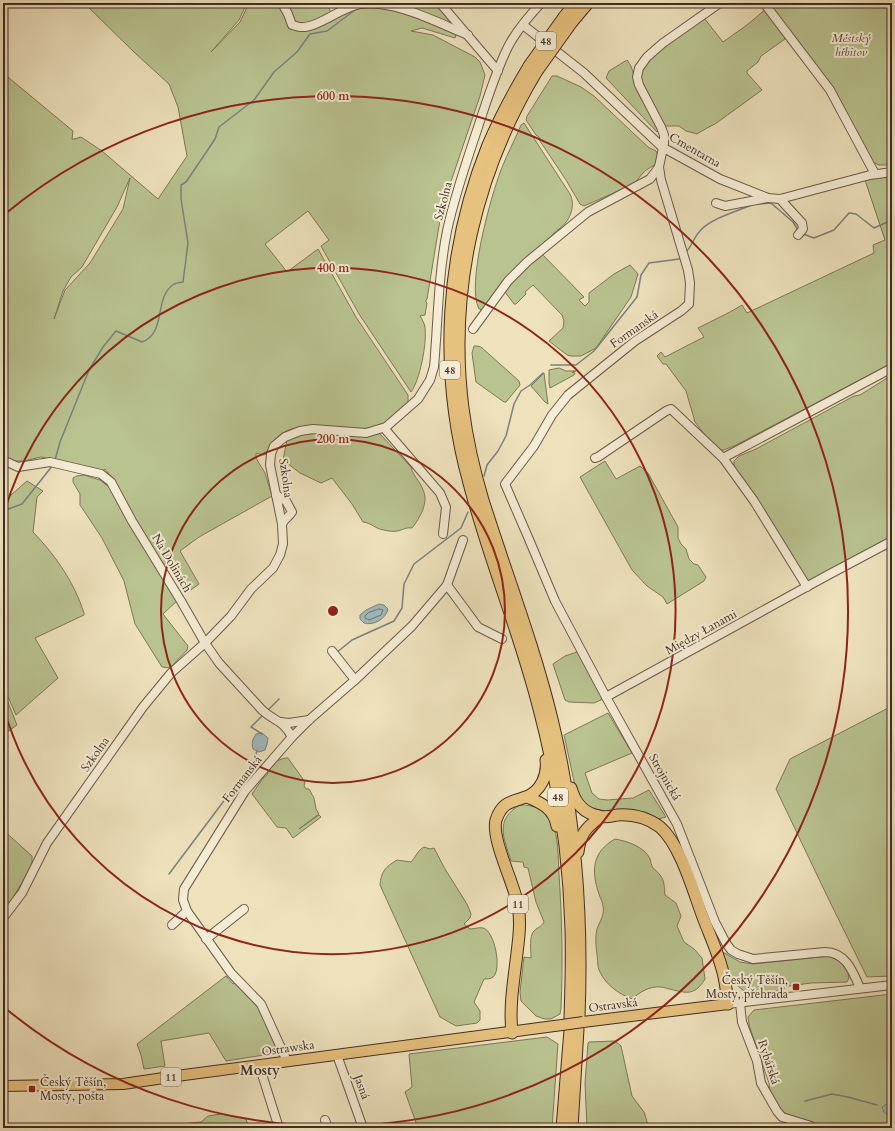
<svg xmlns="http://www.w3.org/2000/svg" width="895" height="1131" viewBox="0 0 895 1131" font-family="Cardo,serif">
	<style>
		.green { fill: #b9c390; stroke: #7d7858; fill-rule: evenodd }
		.water { fill: #a0babd; stroke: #7a817f }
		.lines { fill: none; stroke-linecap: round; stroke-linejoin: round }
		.shore { stroke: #70736f; stroke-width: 1 }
		.stream { stroke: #7a817f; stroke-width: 1.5 }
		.minor-casing { stroke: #6c5a48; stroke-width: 10 }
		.major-casing { stroke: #412c21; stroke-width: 12 }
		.highway-casing { stroke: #412c21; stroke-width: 13 }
		.minor { stroke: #f4ecd4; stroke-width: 8 }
		.major { stroke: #e7c17e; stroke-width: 10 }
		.highway { stroke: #e7c17e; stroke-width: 11 }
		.major-bridge-casing { stroke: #412c21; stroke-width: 12; stroke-linecap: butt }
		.highway-bridge-casing { stroke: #412c21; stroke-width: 13; stroke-linecap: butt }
		.major-bridge { stroke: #e7c17e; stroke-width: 10 }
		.highway-bridge { stroke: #e7c17e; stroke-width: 11 }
		.ring { fill: none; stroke: #8f2418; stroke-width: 2 }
		.poi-dot { fill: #8f2418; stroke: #f4ecd4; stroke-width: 1.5 }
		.labels { text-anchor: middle; stroke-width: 4; stroke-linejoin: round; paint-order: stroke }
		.shield { fill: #f4ecd4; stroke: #776657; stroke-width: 1 }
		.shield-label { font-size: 11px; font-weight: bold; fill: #412c21 }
		.park-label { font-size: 12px; font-style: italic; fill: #594a37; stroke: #f4ecd4 }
		.street-label { font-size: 12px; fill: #412c21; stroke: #f4ecd4 }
		.poi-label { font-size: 12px; fill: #412c21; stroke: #f4ecd4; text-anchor: end }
		.quarter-label { font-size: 14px; font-weight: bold; fill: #412c21; stroke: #f4ecd4 }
		.centre { fill: #8f2418; stroke: #f4ecd4; stroke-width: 2 }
		.ring-label { font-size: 12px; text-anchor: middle; font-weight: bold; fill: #8f2418; stroke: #f4ecd4; stroke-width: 4; stroke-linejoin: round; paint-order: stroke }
	</style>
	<rect width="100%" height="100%" fill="#eee2bd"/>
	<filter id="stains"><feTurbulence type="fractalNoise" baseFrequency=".005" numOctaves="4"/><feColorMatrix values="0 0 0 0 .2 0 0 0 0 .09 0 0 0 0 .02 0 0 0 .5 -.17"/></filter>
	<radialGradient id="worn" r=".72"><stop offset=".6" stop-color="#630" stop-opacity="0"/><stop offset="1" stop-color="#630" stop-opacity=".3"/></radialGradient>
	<g class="green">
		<path d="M84 3H247L239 20 211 52 240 22 249 3 308 4 309 3H326L332 14 367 3H434L458 29 455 38 422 28 411 31 433 35 475 57 480 62 485 75 480 96 445 199 440 220 427 299 426 300V302L427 303 425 315 420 316C422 319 425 324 425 328 427 343 420 380 411 392L359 314 321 246 329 240 308 211 265 244 287 272 318 249 356 317 408 395V401L410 404C398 414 387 426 371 428 338 432 281 410 267 454L263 455 256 453V458L265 473 272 496 199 537 180 551 199 584 188 592 169 561 162 566 113 479 105 469 102 471 41 457 24 461H14L3 455V73L73 131 72 139H74L81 137 102 151 158 199 187 156 178 107 169 84 135 53ZM130 178 123 209 90 263 65 290 54 319 63 291 71 277 82 267 117 207Z"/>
		<polygon points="767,3 892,3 892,165 879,165 870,161 829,83"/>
		<path d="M766 9 784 33 785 39 761 56 758 62 747 71V73L762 90 715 124 707 128 697 134 686 131 679 126H664C660 118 640 84 640 79 639 58 689 29 704 18L723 42 747 25Z"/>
		<path d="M627 60C634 68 634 80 637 90 643 104 653 116 659 130L657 132 606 78 609 71Z"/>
		<path d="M552 76H557L581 87 594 96 648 147 656 151C663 166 650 165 643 173 639 177 637 182 632 185L584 206 580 204 566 180 540 141 539 137 536 135 526 120 527 116Z"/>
		<path d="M524 123 570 194C576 206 570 221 559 229 553 234 552 234 548 241L484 310 479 309C466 285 491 196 501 170 507 154 515 140 521 125Z"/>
		<polygon points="892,175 892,363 736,445 724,450 720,450 708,439 695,422 686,391 666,364 663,364 657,356 661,352 665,357 704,337 698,328 730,312 742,305 747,313 874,253 873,245 885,240 865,180"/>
		<polygon points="542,254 584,297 579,300 585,306 589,302 589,293 614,274 630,265 638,274 631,297 596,348 581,356 571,356 567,355 549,341 563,328 564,321 562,315 533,285 525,292 526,294 516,304 514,304 505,292 509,283"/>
		<polygon points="474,346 477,346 481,347 519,381 520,385 506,402 504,402 476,382 472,353"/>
		<polygon points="559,368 566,371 576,371 572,372 575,373 574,375 550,388 549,383 549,370"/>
		<polygon points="544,373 548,404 545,402 531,386"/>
		<polygon points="892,375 892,539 809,581 807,580 734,469 734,461 739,456 756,449 854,396 860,395"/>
		<path d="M306 433H379L411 467C413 476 420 481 423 490 429 502 420 518 412 528 406 527 403 530 397 531 393 532 388 531 384 530 375 529 372 523 363 522L352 504 332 478 321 483 300 473 283 460 287 440Z"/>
		<polygon points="605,461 616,479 640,466 648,473 678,527 678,538 681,544 686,549 689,559 694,564 698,565 706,577 704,581 667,604 663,597 647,586 632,570 580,477"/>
		<polygon points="84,475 100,480 110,488 178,600 163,614 188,646 187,650 170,668 162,667 135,624 124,581 102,538 80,505 80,494 73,482 73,478 77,476"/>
		<path d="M27 481 43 491 37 497 33 532C56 556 74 582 84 613V615L35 638 58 678 16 715 3 685V502Z"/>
		<polygon points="577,652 578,653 602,697 601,700 594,703 569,702 565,700 553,664 565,656"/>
		<polygon points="3,690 17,725 3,735"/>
		<polygon points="892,706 892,976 867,977 829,900 776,789 790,759"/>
		<polygon points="608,713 632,753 585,773 592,793 599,799 607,800 633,798 649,790 666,817 658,819 627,811 605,811 587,807 577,795 564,735"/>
		<path d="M285 758H288L305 782 304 786 306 789H309L314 798 316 809 319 814 299 829 319 815 321 817 293 838 286 828 277 827 252 794 263 778 267 775C269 766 276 760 285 758Z"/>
		<path d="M520 805C532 805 545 808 551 820 559 836 558 857 559 874 562 919 563 963 561 1008L560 1014 551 1019H545L536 1016 521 1001 520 992 524 957 531 958C531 950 529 936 534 931 538 927 541 927 544 922L536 902 528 868 524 867 523 862 511 861C504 838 494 820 520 805Z"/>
		<polygon points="3,830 32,856 32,866 12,899 3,911"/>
		<path d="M615 839C627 841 645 847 650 859 651 862 651 865 653 868 655 870 658 872 660 875 665 881 664 887 665 895L676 903 681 916 677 926 684 942 694 949 702 958 705 979C695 995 688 994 670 989 667 989 664 987 661 987 649 986 640 992 632 999 619 994 606 985 600 972 597 967 598 959 597 954 596 946 595 937 597 929 600 921 605 914 603 906 603 902 600 898 599 894 591 871 592 852 615 839Z"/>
		<path d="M424 847 430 849 434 848 445 869 467 904 471 914 470 918 464 924 470 929C474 929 479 927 483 928 495 931 502 970 493 977 491 979 487 979 484 979L474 1002 480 1011V1020L477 1023 456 1026 440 1017 380 885C381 872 385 867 397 860L411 862C416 857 417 851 424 847Z"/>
		<path d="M721 951 740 962 753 964 830 956C840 961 847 966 849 978L847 982 811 983 789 986 778 991 753 994 744 991 732 981Z"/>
		<polygon points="226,976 233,984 237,982 260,1009 279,1050 277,1053 226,1061 209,1033 161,1041 165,1066 144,1069 141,1055 137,1044"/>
		<polygon points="892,994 892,1103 888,1103 884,1112 892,1119 892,1128 827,1128 787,1115 776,1106 770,1094 769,1083 749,1025 748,1017 754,1010"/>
		<polygon points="547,1037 558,1044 552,1128 418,1128 405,1092 412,1087 409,1054"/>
		<polygon points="615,1041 621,1046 632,1096 644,1112 649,1128 588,1128 587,1127 585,1083 588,1043 589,1042"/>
		<polygon points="221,1114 246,1119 249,1128 167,1128 190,1123 201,1122 208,1116"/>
	</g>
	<g class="water">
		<path d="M379 604 384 605 388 609C386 619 373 626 364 623L360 619V615L366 610Z"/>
		<path d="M262 733 268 738 267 744 265 750 259 752 253 749C251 742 253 739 256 734Z"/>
		<polygon points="888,1103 892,1103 892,1119 884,1112 882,1107"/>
	</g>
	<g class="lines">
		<polygon class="shore" points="379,609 383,610 381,615 369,620 365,618 365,616 368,613"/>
		<g class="stream">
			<polyline points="757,204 771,203 793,222 798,230"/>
			<polyline points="803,234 814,238 834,230 849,213 856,214 874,228 892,220"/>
			<path d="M686 252C692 246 694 237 700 231 711 218 738 211 754 204"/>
			<polyline points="551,365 576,365 594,351 637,297 641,275 649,263 679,259 680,258"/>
			<path d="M55 460 60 442 89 370 103 347 116 331 142 342C167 333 153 298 174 284 177 283 181 282 183 282L188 243 181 199V185L186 182 203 157 215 139 219 127 254 100 274 72 297 52 310 34 327 31 355 10V8"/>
			<polyline points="484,476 487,465 498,451 506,436 514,404 521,391 530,385 543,373"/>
			<polyline points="3,511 22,504 53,465"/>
			<polyline points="336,653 352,640 394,621 402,608 404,584 414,564 461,528 468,512"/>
			<polyline points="267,711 279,699"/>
			<polyline points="262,734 251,727 263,715"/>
			<polyline points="169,874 253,762 257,751"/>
			<polyline points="805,1101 832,1094 848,1097 877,1105"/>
		</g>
		<defs>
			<g id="minor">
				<path d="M282 3 288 14 292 25C294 25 298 27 300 27 317 29 341 7 360 4 396 0 436 22 468 35"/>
				<polyline points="440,3 498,71"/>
				<polyline points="764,3 830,90 875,174"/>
				<polyline points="523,25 584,73 662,147 720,179 768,198 780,199 870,175 892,172"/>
				<path d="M659 167 661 180 688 270 690 283 689 304 681 311 635 341 568 395 552 415 534 446 505 484 528 537 555 601 606 697 677 824 715 922 726 943 731 950 738 954 753 959 825 952C846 952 853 972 860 988"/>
				<polyline points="780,199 802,223 803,229 798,235"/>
				<polyline points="716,203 725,206 767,198"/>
				<polyline points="473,329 508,281 527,262 588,212 650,179 659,167 664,143 664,135 661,127 639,85 637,77 639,68 647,57 663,43 720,3"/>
				<polyline points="384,428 440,493 446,507 443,534"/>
				<polyline points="595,458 598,457 666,411 671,409 723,458 754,501 807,587"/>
				<polyline points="723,458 892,368"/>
				<path d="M3 460 18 467 50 462 101 474 111 482 132 521 181 601 205 643 219 663 262 710C275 722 282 719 292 737"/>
				<path d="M276 495 286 501 292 512C289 517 284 519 282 524"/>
				<polyline points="447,585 478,627 502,639"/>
				<polyline points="332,651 355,680"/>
				<polyline points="606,697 828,575 892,541"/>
				<polyline points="281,722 289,723 309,720"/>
				<path d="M3 918 22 893 47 843 143 707 171 673 205 643 231 616 251 589 273 568 280 555 283 544 282 524 270 465 271 454 274 446 285 437 300 431 313 429 366 433 386 427 418 399 430 380 434 367C438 322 438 276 447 231 455 193 469 155 481 118 489 94 497 69 508 47 516 31 529 16 541 3"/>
				<polyline points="172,925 187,911"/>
				<polyline points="206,939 244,909"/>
				<polyline points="740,1003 742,1022 757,1061 761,1083 766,1092 777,1111 782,1117 811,1126 812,1128"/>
				<polyline points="728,1004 892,985"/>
				<polyline points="337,1055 363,1128"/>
				<polyline points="287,1061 261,1004 231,973 187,911 183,900 184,889 245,791 292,737 309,720 355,680 412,626 447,585 463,540"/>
				<polyline points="259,1065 279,1128"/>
				<polyline points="325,1120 328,1128"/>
			</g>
			<g id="major">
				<polyline points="583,1022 728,1004"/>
				<polyline points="3,1086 123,1084 184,1075 562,1025"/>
			</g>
			<g id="highway">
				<polyline points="564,17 575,3"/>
				<polyline points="572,22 588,3"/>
				<path d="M529 66C514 91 500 117 488 145 445 252 438 371 469 483 489 560 520 633 539 709 558 781 569 855 571 929 572 959 571 988 570 1018"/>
				<path d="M537 71C476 172 448 290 463 408 467 439 474 470 483 500 506 573 534 645 552 719 576 817 583 916 579 1017"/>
				<path d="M571 788C575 803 583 813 599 816 604 818 612 816 617 815 632 814 648 818 660 827 681 845 694 894 704 920 711 938 720 957 724 977 726 986 727 995 728 1004"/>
				<path d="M527 797C542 803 554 809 557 826"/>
				<path d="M578 852C580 834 586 828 600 817"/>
				<path d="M512 1033C509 1006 514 979 517 953 519 937 521 921 518 905 514 883 491 839 496 820 502 802 511 802 526 797 541 791 548 775 546 760"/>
				<polyline points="562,1128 570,1030"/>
				<polyline points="572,1128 578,1029"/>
			</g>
		</defs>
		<use href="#minor" class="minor-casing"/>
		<use href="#major" class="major-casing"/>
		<use href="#highway" class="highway-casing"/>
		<use href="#minor" class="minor"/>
		<use href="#major" class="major"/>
		<use href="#highway" class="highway"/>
		<defs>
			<polyline id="major-bridge" points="562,1025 583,1022"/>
			<g id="highway-bridge">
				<polyline points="529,66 564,17"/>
				<polyline points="537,71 572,22"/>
			</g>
		</defs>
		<use href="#major-bridge" class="major-bridge-casing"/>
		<use href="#highway-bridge" class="highway-bridge-casing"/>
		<use href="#major-bridge" class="major-bridge"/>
		<use href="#highway-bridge" class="highway-bridge"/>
	</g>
	<g class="ring">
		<circle cx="333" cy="611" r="172"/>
		<path d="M3 516A343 343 0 1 1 3 706"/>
		<path d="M5 214A515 515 0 1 1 5 1008"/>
	</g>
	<g class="poi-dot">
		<rect x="792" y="983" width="8" height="8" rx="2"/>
		<rect x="28" y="1085" width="8" height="8" rx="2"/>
	</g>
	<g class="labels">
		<g class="shield">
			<rect x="536" y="32" width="20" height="18" rx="3"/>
			<rect x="440" y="361" width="20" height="18" rx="3"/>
			<rect x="548" y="788" width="20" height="18" rx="3"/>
			<rect x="508" y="895" width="20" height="18" rx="3"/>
			<rect x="161" y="1068" width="20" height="18" rx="3"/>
		</g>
		<g class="shield-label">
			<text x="546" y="45">48</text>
			<text x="450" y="374">48</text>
			<text x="558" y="801">48</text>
			<text x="518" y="908">11</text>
			<text x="171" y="1081">11</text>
		</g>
		<g class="park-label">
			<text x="851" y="42">Městský<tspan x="851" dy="14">hřbitov</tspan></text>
		</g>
		<g class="street-label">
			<text transform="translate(695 150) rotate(30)" y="4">Cmentarna</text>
			<text transform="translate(443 201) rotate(-75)" y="4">Szkolna</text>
			<text transform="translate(634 329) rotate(-35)" y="4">Formanská</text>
			<text transform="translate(286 478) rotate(82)" y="4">Szkolna</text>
			<text transform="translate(172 563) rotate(59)" y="4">Na Dolinách</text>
			<text transform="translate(701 632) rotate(-29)" y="4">Między Łanami</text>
			<text transform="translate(95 754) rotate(-55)" y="4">Szkolna</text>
			<text transform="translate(665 777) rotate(60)" y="4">Strojnická</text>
			<text transform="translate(242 779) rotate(-52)" y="4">Formanská</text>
			<text transform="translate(613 1005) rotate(-7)" y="4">Ostravská</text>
			<text transform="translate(288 1048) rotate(-8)" y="4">Ostrawska</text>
			<text transform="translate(769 1062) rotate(72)" y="4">Rybářská</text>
			<text transform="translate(362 1087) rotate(70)" y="4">Jasná</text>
		</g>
		<g class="poi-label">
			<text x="788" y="984">Český Těšín,<tspan x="788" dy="14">Mosty, přehrada</tspan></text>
			<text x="40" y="1086" text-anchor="start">Český Těšín,<tspan x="40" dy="14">Mosty, pošta</tspan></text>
		</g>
		<g class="quarter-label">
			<text x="260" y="1075">Mosty</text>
		</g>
	</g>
	<circle cx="333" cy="611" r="6" class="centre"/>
	<g class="ring-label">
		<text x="333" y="100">600 m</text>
		<text x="333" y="272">400 m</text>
		<text x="333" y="443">200 m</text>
	</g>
	<rect width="895" height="1131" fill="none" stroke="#eee2bd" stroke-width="16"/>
	<rect x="4" y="4" width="887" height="1123" fill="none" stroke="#412c21" stroke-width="2"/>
	<rect x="8" y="8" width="879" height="1115" fill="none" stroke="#412c21"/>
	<rect width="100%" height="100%" filter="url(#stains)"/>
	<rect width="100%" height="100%" fill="url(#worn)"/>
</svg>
